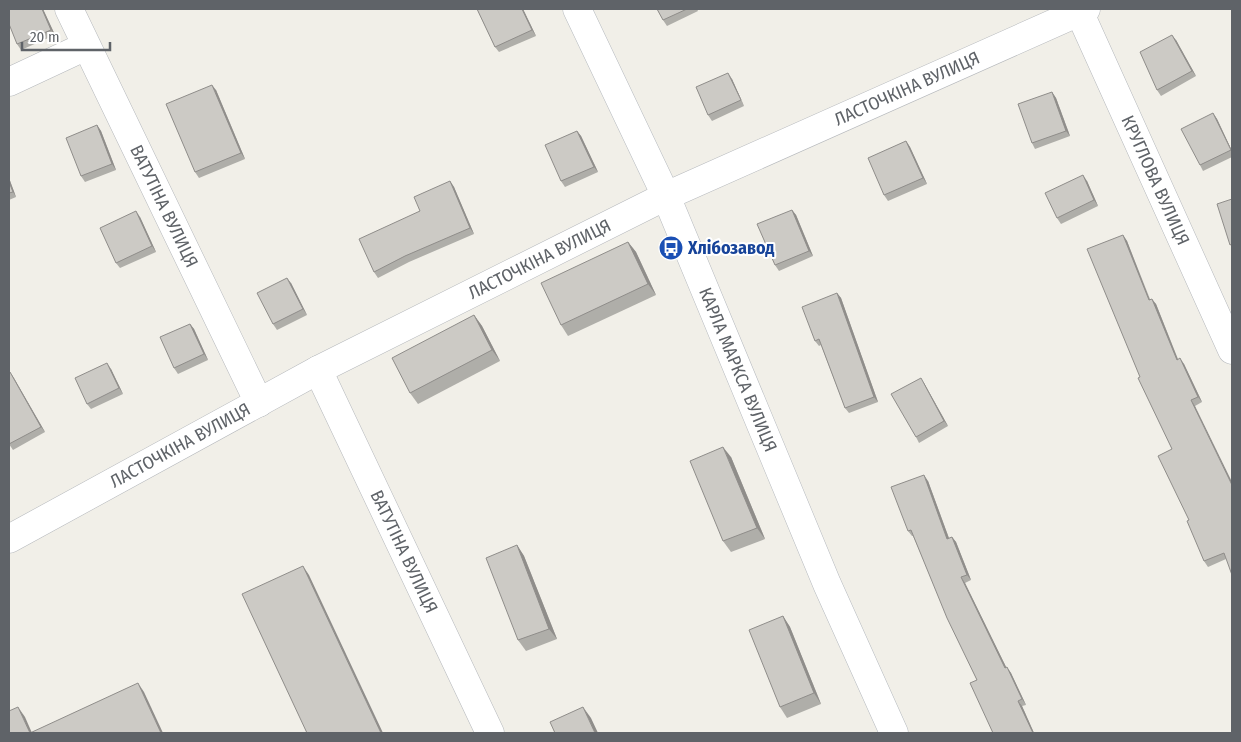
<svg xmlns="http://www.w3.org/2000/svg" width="1241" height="742" viewBox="0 0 1241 742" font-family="'Fira Sans Condensed',sans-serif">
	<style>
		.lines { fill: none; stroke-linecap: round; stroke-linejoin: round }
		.street-casing { stroke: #b5b8bc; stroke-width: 29 }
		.secondary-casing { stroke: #b6babf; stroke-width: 29 }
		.street { stroke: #fff; stroke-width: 28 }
		.secondary { stroke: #fff; stroke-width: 28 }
		.wall { fill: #afaea9 }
		.shaded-wall { fill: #8f8d8a }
		.building { fill: #cccac5; stroke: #8f8d8a }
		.labels { text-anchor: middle; stroke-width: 4; stroke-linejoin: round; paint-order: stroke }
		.street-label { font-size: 18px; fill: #5f6368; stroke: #fff }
		.transit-label { font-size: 18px; font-weight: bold; fill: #164399; stroke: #fff; text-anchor: start }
	</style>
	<rect width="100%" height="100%" fill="#f1efe8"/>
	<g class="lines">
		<defs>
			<g id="street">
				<path id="s1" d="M69 9 259 403"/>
				<path id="s2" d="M1078 9 1232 350"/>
				<polyline points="9,82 86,46"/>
				<path id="s3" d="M318 370 490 733"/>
				<path id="s4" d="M9 539 318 370 666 196 1086 9"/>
			</g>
			<g id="secondary">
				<path id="s5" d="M577 9 666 196 827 584 894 733"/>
			</g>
		</defs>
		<use href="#street" class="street-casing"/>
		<use href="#secondary" class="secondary-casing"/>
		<use href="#street" class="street"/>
		<use href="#secondary" class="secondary"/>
	</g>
	<g class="wall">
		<polygon points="43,9 55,35 21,50 17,44"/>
		<polygon points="477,9 523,9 536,36 499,52 495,47"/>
		<polygon points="657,9 697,9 698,11 667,26 663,20"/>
		<polygon points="1176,40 1196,76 1161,96 1157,90"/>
		<polygon points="732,79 744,106 712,121 708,115"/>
		<polygon points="216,90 245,159 199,178 195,172"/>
		<polygon points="1052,92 1056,98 1070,136 1035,149 1032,143"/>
		<polygon points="1213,113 1217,119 1232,151 1232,157 1203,171 1200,165"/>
		<polygon points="97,125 101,131 116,170 85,182 81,176"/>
		<polygon points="577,131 581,136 598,172 565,187 561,181"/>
		<polygon points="906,141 910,147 927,184 888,201 884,195"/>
		<polygon points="9,178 16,197 9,200"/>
		<polygon points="450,181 454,187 474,234 409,262 378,278 374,272 420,211"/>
		<polygon points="1087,181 1098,206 1061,224 1057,218"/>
		<polygon points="792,210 796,215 813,256 779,271 775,265"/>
		<polygon points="140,217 156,252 120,268 116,263"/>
		<polygon points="1123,235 1127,241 1150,299 1156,304 1178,359 1184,364 1202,402 1195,406 1226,559 1208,567 1204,561 1189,520 1172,449 1140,377"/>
		<polygon points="628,242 636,252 656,295 568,336 561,325"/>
		<polygon points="291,283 307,315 277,330 273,324"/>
		<polygon points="837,293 841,298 878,402 849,413 845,408 821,345 819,346 815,341"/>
		<polygon points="474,315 482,326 500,361 418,404 410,393"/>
		<polygon points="190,324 194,329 208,360 178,374 174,368"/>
		<polygon points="111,369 123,394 91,409 87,404"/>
		<polygon points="10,372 45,432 13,450 9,444"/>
		<polygon points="924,383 948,426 919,443 916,437"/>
		<polygon points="731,457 765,539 731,552 723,541"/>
		<polygon points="928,481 949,538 952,537 956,542 971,580 965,583 1006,667 1011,673 1026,705 1022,706 1034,733 993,733 977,680 913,536 912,536 908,531"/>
		<polygon points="517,545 524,556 557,639 526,651 518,640"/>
		<polygon points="783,616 790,627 821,704 787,718 780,707"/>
	</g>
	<g class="shaded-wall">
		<polygon points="42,9 43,9 55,35 51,30"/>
		<polygon points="522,9 523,9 536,36 532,30"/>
		<polygon points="1172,35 1176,40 1196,76 1192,71"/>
		<polygon points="728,73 732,79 744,106 741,100"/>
		<polygon points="212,85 216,90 245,159 241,153"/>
		<polygon points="1052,92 1056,98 1070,136 1066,131"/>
		<polygon points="1213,113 1217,119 1232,151 1232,152"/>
		<polygon points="97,125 101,131 116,170 112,164"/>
		<polygon points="577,131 581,136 598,172 594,167"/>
		<polygon points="906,141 910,147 927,184 923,178"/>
		<polygon points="1083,175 1087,181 1098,206 1094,200"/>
		<polygon points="9,178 16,197 13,192 9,182"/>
		<polygon points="450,181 454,187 474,234 470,228"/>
		<polygon points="792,210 796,215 813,256 809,251"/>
		<polygon points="136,211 140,217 156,252 152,246"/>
		<polygon points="1123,235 1127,241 1152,306 1149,300"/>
		<polygon points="628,242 636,252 656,295 648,284"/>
		<polygon points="287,278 291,283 307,315 303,309"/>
		<polygon points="837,293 841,298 878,402 874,397"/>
		<polygon points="1152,299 1156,304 1180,365 1177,360"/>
		<polygon points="474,315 482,326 500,361 492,350"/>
		<polygon points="190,324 194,329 208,360 204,354"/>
		<polygon points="1180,358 1184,364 1202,402 1198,397"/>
		<polygon points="107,363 111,369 123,394 119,388"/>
		<polygon points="10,372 14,378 45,432 41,427"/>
		<polygon points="921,378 924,383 948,426 944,421"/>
		<polygon points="1191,400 1195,406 1232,482 1232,485"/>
		<polygon points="723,447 731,457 765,539 757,528"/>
		<polygon points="924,475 928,481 951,544 947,539"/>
		<polygon points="952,537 956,542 971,580 967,575"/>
		<polygon points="517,545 524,556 557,639 549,629"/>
		<polygon points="303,566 309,575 383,733 381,733"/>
		<polygon points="961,577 965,583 1009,673 1005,668"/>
		<polygon points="783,616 790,627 821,704 814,693"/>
		<polygon points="1007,667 1011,673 1026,705 1022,699"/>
		<polygon points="138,683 144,692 163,733 161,733"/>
		<polygon points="1018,701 1022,706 1034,733 1033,733"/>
		<polygon points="18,707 25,717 32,733 30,733"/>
		<polygon points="583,707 591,718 598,733 595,733"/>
	</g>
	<g class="building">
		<polygon points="9,9 42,9 51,30 17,44 9,24"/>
		<polygon points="477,9 522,9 532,30 495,47"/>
		<polygon points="657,9 687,9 663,20"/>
		<polygon points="1172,35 1192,71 1157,90 1140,52"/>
		<polygon points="728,73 741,100 708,115 696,87"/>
		<polygon points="212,85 241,153 195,172 166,104"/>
		<polygon points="1052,92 1066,131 1032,143 1018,104"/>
		<polygon points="1213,113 1231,150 1200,165 1181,129"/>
		<polygon points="97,125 112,164 81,176 66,138"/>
		<polygon points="577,131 594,167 561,181 545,145"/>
		<polygon points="906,141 923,178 884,195 868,158"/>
		<polygon points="1083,175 1094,200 1057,218 1045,193"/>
		<polygon points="450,181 470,228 405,256 374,272 359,239 420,211 414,197"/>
		<polygon points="9,182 13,192 9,193"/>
		<polygon points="1232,199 1232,244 1230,245 1217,204"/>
		<polygon points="792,210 809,251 775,265 757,224"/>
		<polygon points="136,211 152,246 116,263 100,228"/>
		<polygon points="1123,235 1149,300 1152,299 1177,360 1180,358 1198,397 1191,400 1232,485 1232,575 1224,553 1204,561 1187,521 1189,520 1158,456 1172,449 1138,378 1140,377 1087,249"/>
		<polygon points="628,242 648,284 561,325 541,283"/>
		<polygon points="287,278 303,309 273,324 257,293"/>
		<polygon points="837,293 874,397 845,408 819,339 815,341 802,307"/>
		<polygon points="474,315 492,350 410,393 392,358"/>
		<polygon points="190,324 204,354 174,368 160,337"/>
		<polygon points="107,363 119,388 87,404 75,378"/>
		<polygon points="10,372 41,427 9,444 9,373"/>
		<polygon points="921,378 944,421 916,437 891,394"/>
		<polygon points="723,447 757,528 723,541 690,461"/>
		<polygon points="924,475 947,539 952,537 967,575 961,577 1005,668 1007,667 1022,699 1018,701 1033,733 993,733 970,683 977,680 947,618 911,530 908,531 891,487"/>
		<polygon points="517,545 549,629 518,640 486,558"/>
		<polygon points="303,566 381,733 307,733 242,594"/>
		<polygon points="783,616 814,693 780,707 749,630"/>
		<polygon points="138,683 161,733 9,733 9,711 18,707 30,733"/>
		<polygon points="583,707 595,733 555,733 550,722"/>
	</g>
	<defs>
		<symbol id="bus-disc" viewBox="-11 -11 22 22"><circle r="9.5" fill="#1a4fb4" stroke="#fff"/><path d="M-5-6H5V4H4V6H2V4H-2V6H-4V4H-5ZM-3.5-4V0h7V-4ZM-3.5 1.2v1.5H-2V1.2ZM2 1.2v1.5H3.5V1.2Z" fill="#fff"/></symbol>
	</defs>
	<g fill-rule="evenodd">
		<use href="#bus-disc" x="657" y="234" width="28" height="28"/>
	</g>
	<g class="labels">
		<g class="street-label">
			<text dy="6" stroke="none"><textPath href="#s4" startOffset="1005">ЛАСТОЧКІНА ВУЛИЦЯ</textPath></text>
			<text dy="6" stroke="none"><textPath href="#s2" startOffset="188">КРУГЛОВА ВУЛИЦЯ</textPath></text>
			<text dy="6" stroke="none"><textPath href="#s1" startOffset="219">ВАТУТІНА ВУЛИЦЯ</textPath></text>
			<text dy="6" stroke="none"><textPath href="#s4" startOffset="600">ЛАСТОЧКІНА ВУЛИЦЯ</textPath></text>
			<text dy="6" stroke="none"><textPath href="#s5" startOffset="395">КАРЛА МАРКСА ВУЛИЦЯ</textPath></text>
			<text dy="6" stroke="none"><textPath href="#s4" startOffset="195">ЛАСТОЧКІНА ВУЛИЦЯ</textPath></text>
			<text dy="6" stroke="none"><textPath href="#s3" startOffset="201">ВАТУТІНА ВУЛИЦЯ</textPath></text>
		</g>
		<g class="transit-label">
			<text x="688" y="254">Хлібозавод</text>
		</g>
	</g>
	<rect width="1241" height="742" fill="none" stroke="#5f6368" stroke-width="20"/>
	<path d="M22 42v8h88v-8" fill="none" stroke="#5f6368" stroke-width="2.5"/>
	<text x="30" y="42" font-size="15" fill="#5f6368" stroke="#ffffff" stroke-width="4" paint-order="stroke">20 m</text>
</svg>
